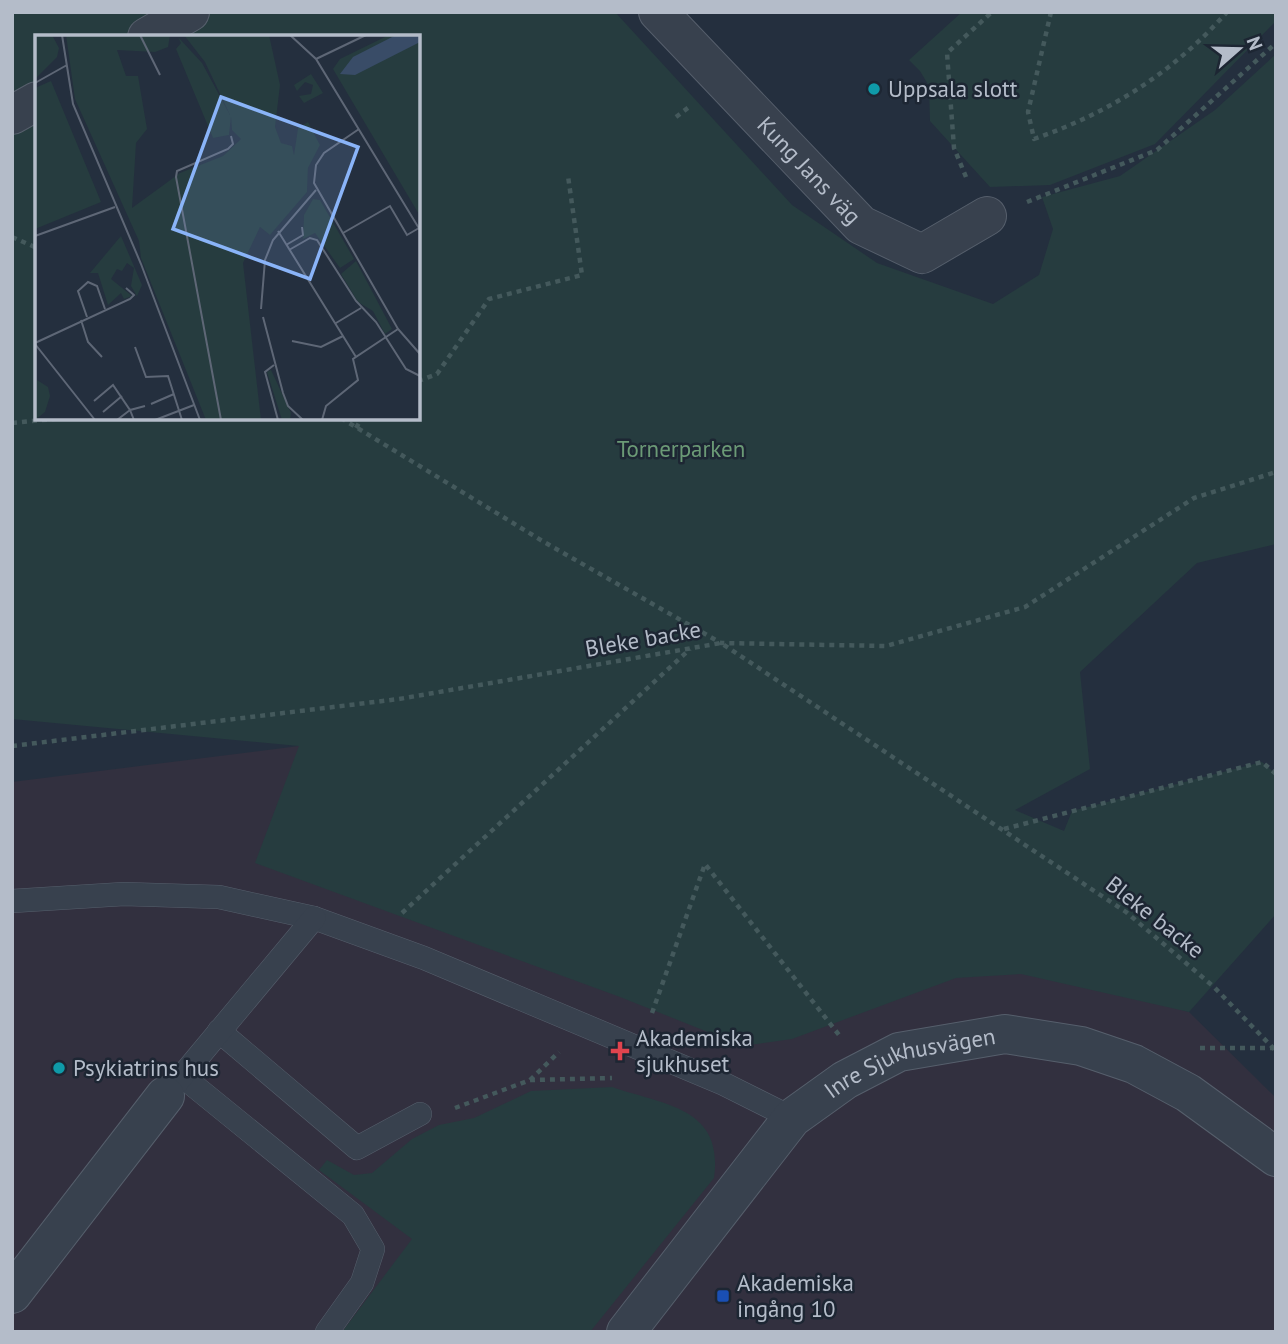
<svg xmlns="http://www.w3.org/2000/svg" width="1288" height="1344" viewBox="0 0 1288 1344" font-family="'PT Sans',sans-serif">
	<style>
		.medical { fill: #32303f }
		.green { fill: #263c3f; fill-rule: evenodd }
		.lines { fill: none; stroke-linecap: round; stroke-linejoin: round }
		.lane-casing { stroke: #565f6c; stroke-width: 24 }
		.street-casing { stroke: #565f6c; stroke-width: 40 }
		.path { stroke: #44595c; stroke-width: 4.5; stroke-dasharray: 5 5; stroke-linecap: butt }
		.lane { stroke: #38414e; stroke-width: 23 }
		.street { stroke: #38414e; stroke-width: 38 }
		.culture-dot { fill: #0f9aa8; stroke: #1d2633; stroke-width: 2.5 }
		.health-dot { fill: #e0444e; stroke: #1d2633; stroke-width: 2.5 }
		.transit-dot { fill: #1a4fb4; stroke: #1d2633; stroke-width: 2.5 }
		.labels { text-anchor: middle; stroke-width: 5; stroke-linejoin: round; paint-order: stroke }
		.poi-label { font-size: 23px; fill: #b4bcc9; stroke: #1d2633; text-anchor: start }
		.street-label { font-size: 23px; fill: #b4bcc9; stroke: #1d2633 }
		.park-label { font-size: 23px; fill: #6b9a76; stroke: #1d2633 }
		.inset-road { fill: none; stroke: #5e6776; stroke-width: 2 }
		.view { fill: #8ab4f8; fill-opacity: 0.15; stroke: #8ab4f8; stroke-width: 3.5 }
		.inset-edge { fill: none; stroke: #b4bcc9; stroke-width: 3.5 }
	</style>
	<rect width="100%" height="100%" fill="#242f3e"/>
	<polygon class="medical" points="299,746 1189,1012 1276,1098 1276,1332 12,1332 12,782"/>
	<g class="green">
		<path d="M12 12H615L792 205 877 263 993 304 1039 275 1053 229 1042 197 1120 176 1215 110 1276 54V544L1197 563 1080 672 1090 769 1015 810 1064 831 1072 811 1262 762 1276 774V914L1189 1012 1021 974 956 978 792 1039 743 1046 620 997 255 863 299 746 12 719ZM37 37H418V418H37Z"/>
		<polygon points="962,12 1276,12 1276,21 1155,144 1050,185 990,187 930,121 929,86 920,71 909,60"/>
		<path d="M612 1087C664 1105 724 1107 714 1178L590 1332H342L412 1239 319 1170 327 1160 354 1175 372 1173 412 1139 439 1125 474 1118 531 1091Z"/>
	</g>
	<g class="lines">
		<defs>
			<g id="lane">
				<polyline points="12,901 124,894 219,897 314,918 424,958 724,1084 792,1118"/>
				<polyline points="219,1031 357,1148 420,1114"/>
				<polyline points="182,1076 353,1215 373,1249 362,1283 327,1332"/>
				<polyline points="173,1087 314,918"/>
			</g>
			<g id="street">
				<path id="s1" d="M658 12 861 225 922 254 987 216"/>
				<polyline points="147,37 190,12"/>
				<polyline points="12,115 37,101"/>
				<polyline points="12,1294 165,1096"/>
				<path id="s2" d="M626 1332 792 1118 845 1080 899 1052 1005 1034 1081 1046 1134 1064 1188 1093 1276 1157"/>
			</g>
		</defs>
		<use href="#lane" class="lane-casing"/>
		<use href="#street" class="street-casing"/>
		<g class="path">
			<path d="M1051 12 1028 112 1034 139C1109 113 1174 72 1227 12"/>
			<polyline points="676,117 689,107"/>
			<polyline points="966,177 954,148 947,53 992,12"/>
			<polyline points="1027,202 1157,150 1276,43"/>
			<polyline points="12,237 37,248"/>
			<polyline points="418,381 437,374 489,299 582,275 568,176"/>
			<polyline points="341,418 544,542 721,643 886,646 1025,607 1194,498 1276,472"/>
			<polyline points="12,423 64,418"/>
			<polyline points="356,428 362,418"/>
			<polyline points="12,746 399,699 721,643 1126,912 1214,987 1276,1051"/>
			<polyline points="1004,829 1262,762 1276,774"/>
			<polyline points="402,913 690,649"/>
			<polyline points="652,1013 705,864 839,1035"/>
			<polyline points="1200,1048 1275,1048"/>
			<polyline points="530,1080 559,1052"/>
			<polyline points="455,1108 530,1080 612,1078"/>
		</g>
		<use href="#lane" class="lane"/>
		<use href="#street" class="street"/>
	</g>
	<g class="culture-dot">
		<circle cx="874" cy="89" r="7"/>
		<circle cx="59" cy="1068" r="7"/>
	</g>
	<path class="health-dot" d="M616.5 1040.5h7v7h7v7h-7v7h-7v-7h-7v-7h7z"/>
	<rect class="transit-dot" x="716" y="1289" width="14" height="14" rx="3.5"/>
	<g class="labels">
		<g class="poi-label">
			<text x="888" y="97">Uppsala slott</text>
			<text x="636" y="1046">Akademiska<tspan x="636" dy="26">sjukhuset</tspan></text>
			<text x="73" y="1076">Psykiatrins hus</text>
			<text x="737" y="1291">Akademiska<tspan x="737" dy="26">ingång 10</tspan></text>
		</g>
		<g class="street-label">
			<text dy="8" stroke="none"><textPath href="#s1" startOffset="219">Kung Jans väg</textPath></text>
			<text transform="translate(643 639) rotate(-10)" y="8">Bleke backe</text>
			<text transform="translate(1155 917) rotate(38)" y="8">Bleke backe</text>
			<text dy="8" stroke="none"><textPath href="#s2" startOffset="404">Inre Sjukhusvägen</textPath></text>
		</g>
		<g class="park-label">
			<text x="681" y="457">Tornerparken</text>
		</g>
	</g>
	<g transform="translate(35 35)">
		<rect width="385" height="385" fill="#242f3e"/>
		<path d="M0 0H17L24 13 22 22 0 44ZM31 0H135L133 12 120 17 82 15 91 41H103L112 94 101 108 97 173 145 138 188 121 206 104 197 95 196 82 194 100 178 103 141 14 146 8 143 2 167 28 195 80 170 27 149 0H234L245 50 240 92 246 108 257 111 259 120 263 93 273 87 285 110 273 133 272 157 235 200 225 192 208 228 226 385H171L106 223 104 206 40 64ZM354 0H385V181L298 34 305 24ZM276 39 288 58 269 68 264 61 276 59 278 50 270 47 262 56 259 50ZM16 46 66 167 0 194V53ZM278 164 285 165 319 224 305 233 280 198 268 204 269 180ZM86 201 107 250 102 261 96 251 99 233 92 228 87 236 82 234 76 244 97 261 89 264 86 258 73 270 63 238H55ZM321 226 357 294 350 299 338 276 323 267 306 239ZM236 335 256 378 255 385H247L232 337ZM2 345 13 352 15 361 10 377 0 385Z" fill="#263c3f"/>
		<path d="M361 0H385V7L320 40 305 39 318 22Z" fill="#394c67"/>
		<path class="inset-road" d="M27 0 38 69 106 229 165 385M105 0 125 40M255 0 281 24 385 195M281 24 331 0M0 48 32 30M324 94 289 118 281 130 279 148 363 294 385 319M243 196 321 322M308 198 355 171 372 200 384 193M0 201 80 172M251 210 268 200 267 192M254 215 275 203 282 205 321 266 341 287 371 334 385 341M226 274 230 225 238 205 281 155M52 282 43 256 53 247 62 251 70 274M228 282 248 358 253 371 268 385M46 285 53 307 67 322M301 288 326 273M257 306 286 312 308 301M0 308 95 264 99 260 91 253M0 309 60 385M100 312 111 342 133 341 147 385M239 330 230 337 243 385M59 366 78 350 95 375 110 371M116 369 139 359M68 377 87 361M82 385 95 375 99 385M120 385 159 370M186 385 141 142 142 136 193 114 198 109 196 101M287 385 291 371 323 345 318 324 363 294"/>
		<path class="view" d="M186 62 323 112 275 244 138 194Z"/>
		<rect width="385" height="385" class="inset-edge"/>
	</g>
	<rect width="1288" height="1344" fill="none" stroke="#b4bcc9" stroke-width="28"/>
	<g transform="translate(1239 49) rotate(70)" stroke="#1d2633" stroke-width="5" paint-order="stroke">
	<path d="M0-5L12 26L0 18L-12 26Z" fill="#b4bcc9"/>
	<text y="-10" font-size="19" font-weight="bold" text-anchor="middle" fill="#b4bcc9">N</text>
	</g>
</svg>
